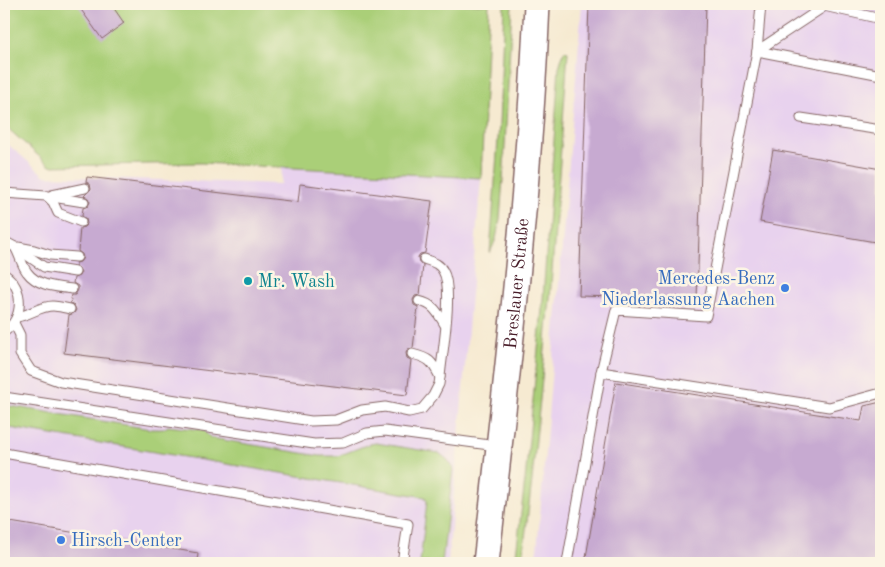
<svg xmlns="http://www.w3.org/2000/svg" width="885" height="567" viewBox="0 0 885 567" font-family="'Old Standard TT',serif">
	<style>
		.built { fill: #e8d2ee }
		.green { fill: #aacf78; stroke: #7a7752 }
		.building { fill: #c7aad1 }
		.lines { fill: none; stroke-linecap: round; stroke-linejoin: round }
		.service-casing { stroke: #866665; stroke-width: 11 }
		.secondary-casing { stroke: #866665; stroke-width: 28 }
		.service { stroke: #fff; stroke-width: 9 }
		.secondary { stroke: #fff; stroke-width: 25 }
		.culture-dot { fill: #0f9aa8; stroke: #fcf5e5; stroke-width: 2 }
		.shop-dot { fill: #3f7fe0; stroke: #fcf5e5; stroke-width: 2 }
		.labels { text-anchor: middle; stroke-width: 5; stroke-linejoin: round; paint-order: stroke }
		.shop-label { font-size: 18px; fill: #366cbe; stroke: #fcf5e5; text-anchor: end }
		.culture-label { font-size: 18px; fill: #0d838f; stroke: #fcf5e5; text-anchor: start }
		.street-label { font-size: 18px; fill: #4a1f2b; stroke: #fcf5e5 }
	</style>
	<rect width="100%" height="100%" fill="#fcf5e5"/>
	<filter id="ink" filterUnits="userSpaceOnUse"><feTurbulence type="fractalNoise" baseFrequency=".02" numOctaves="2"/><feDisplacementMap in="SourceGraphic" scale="10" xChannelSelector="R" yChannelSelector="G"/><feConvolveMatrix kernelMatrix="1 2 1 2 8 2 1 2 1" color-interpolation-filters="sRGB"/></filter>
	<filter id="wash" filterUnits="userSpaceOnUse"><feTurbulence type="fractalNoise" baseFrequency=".0096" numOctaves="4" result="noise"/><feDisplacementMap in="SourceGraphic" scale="20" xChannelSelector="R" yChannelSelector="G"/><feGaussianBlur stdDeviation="1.12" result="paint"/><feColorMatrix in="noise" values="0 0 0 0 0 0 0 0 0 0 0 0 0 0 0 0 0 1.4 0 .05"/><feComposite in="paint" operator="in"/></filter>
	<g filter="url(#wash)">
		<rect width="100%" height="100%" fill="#f6ead1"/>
		<g class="built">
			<polygon points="582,4 881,4 881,563 536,563"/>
			<polygon points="4,141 45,176 281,184 282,167 481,178 448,563 4,563"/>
		</g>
		<g class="green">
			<polygon points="4,4 489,4 481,178 201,163 50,166 4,125"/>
			<polygon points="504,4 512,4 504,166 500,219 496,239 490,253 499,125"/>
			<polygon points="564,51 568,52 550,299 532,480 522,563 515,563 525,480 543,299 559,67"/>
			<polygon points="4,405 151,429 163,429 168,426 203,430 211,438 320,456 338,456 369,444 376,443 439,453 448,460 453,469 442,563 420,563 427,501 425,497 4,427"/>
		</g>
		<g id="blocks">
			<g class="building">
				<polygon points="77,4 111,4 124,23 102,39"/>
				<polygon points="589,4 706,4 697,299 579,296"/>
				<polygon points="773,150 881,169 881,243 760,222"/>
				<polygon points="87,177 298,202 300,184 432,201 425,253 420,254 418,257 419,263 423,265 420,295 415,296 413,300 414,305 418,307 413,348 408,349 406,353 407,358 411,360 407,395 64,353 69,315 74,313 76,310 74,305 70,303 72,295 75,295 78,290 78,286 73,283 74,278 79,276 81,272 79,268 76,266 76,263 80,262 83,258 82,254 78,251 80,228 84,227 87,224 86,219 82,216 83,208 88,206 90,202 88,198 84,196 91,189 90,184 86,182"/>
				<polygon points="616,382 861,421 864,406 881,402 881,563 585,563"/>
				<polygon points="4,521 198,553 197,563 4,563"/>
			</g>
		</g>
	</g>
	<g filter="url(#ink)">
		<use href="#blocks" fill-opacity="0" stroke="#866665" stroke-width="1"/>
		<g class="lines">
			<defs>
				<g id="service">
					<polyline points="824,6 881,19"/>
					<polyline points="757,51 881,75"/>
					<polyline points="757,51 828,4"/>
					<polyline points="801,118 881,130"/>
					<polyline points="4,193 46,196 84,202"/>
					<polyline points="52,195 85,188"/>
					<polyline points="47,196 53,202 58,213 81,222"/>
					<polyline points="4,241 15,247 44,267 75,272"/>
					<polyline points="18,247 34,250 50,255 77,257"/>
					<path d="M16 249C20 256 22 266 27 272 37 286 57 287 72 289"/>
					<path d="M4 274C25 288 24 318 4 332"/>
					<path d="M419 301C435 305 437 312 445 325"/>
					<path d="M17 317C30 315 40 306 53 306 58 306 64 308 70 309"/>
					<path d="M14 323 20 335V354L31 371 61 382 311 421 336 420 362 410 385 407 409 412 422 409 433 396 439 384 440 377C442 354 454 289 443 271 439 263 432 262 424 259"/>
					<path d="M412 354C429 358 432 361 440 377"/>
					<polyline points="601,372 829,407 881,393"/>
					<polyline points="4,397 314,444 343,443 367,433 385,431 497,446"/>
					<polyline points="4,453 408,524 402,563"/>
					<polyline points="567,563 601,372 616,310 706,316 757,51 761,4"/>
				</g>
				<g id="secondary">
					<path id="s1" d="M486 563C507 377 529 191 537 4"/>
				</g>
			</defs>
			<use href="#service" class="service-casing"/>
			<use href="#secondary" class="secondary-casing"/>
			<use href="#service" class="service"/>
			<use href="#secondary" class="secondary"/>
		</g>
	</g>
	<circle class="culture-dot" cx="248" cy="281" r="5"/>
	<g class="shop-dot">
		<circle cx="785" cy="288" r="5"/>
		<circle cx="61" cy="540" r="5"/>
	</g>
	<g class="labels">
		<g class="shop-label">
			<text x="775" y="284">Mercedes-Benz<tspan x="775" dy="21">Niederlassung Aachen</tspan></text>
			<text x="71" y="546" text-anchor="start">Hirsch-Center</text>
		</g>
		<g class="culture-label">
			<text x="258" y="287">Mr. Wash</text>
		</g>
		<g class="street-label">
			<text dy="6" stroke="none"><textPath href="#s1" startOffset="281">Breslauer Straße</textPath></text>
		</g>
	</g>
	<rect width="885" height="567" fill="none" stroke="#fcf5e5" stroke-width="20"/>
</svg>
